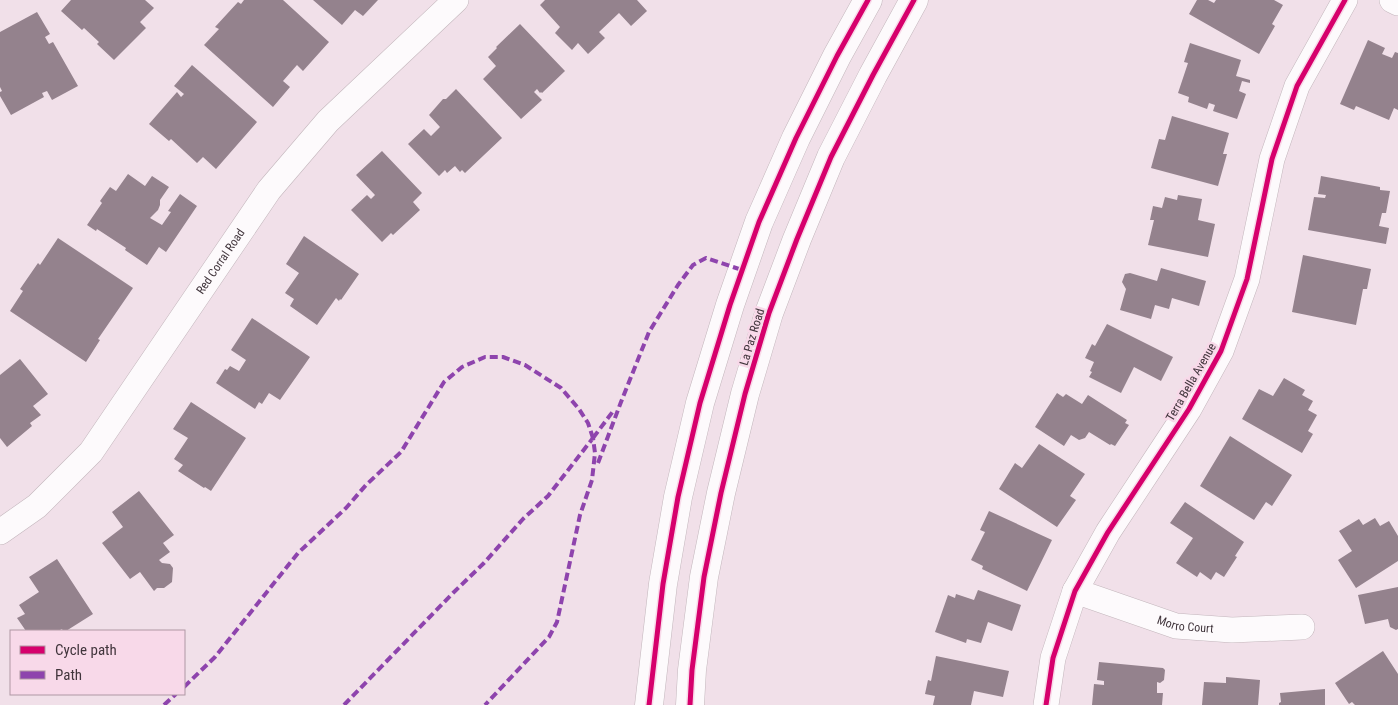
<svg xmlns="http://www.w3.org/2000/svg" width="1398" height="705" viewBox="0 0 1398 705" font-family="'Roboto Condensed',sans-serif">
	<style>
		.building { fill: #94828d }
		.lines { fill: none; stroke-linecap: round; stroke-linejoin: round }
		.street-casing { stroke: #c3b6bc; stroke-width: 26 }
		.primary-casing { stroke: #c3b6bc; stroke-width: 29 }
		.street { stroke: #fdfafc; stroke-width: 25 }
		.primary { stroke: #fdfafc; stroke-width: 28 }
		.quiet { stroke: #8e44ad; stroke-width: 4; stroke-dasharray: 8 4; stroke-linecap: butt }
		.cycleway-casing { stroke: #f8d9e9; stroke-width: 8 }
		.cycleway { stroke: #d6006c; stroke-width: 5 }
		.labels { text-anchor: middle; stroke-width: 5; stroke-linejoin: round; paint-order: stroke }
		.street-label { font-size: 12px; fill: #41353c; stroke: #f8d9e9 }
	</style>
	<rect width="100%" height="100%" fill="#f1e0e9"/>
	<g class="building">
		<polygon points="71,0 145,0 154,8 140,22 146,28 114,60 97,44 99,42 84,28 82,30 61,11"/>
		<polygon points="244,0 283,0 329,42 303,71 297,65 283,81 290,87 273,107 204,45 219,29 215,27 238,2 241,4"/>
		<polygon points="313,0 378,0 363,16 355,10 342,25"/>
		<polygon points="545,0 637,0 647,11 631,26 619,13 599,32 605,38 588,54 578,43 572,50 555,33 560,27 540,5"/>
		<polygon points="1197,0 1208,0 1214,3 1216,0 1274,0 1283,5 1272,24 1275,26 1259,54 1189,14"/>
		<polygon points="37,12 50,34 45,37 49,44 53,42 78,86 52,100 47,91 42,93 44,97 11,115 0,96 0,92 2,91 0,87 0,32"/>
		<polygon points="520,24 565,71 542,93 541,92 540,93 537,89 534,92 542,100 521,119 483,79 496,66 488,57 497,48 496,47"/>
		<polygon points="1368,40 1385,48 1382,54 1392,58 1395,52 1398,53 1398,110 1394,108 1389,120 1356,106 1354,110 1340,104"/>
		<polygon points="1190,43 1241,60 1236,76 1250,80 1250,83 1242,81 1239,91 1246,94 1237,119 1213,111 1215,105 1209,103 1207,109 1188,102 1189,97 1178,93 1188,63 1184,62"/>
		<polygon points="192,65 257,122 216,169 203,157 197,163 171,139 169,141 149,124 177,92 181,97 184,94 174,86"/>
		<polygon points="456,89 502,138 465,173 462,170 460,172 455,166 447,173 445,170 439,176 408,144 424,129 431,136 440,127 429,115 443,99 446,99"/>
		<polygon points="1172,116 1229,133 1223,154 1227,154 1218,186 1151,168 1159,139 1165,140"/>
		<polygon points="382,151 422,193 413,202 420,210 393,235 391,233 382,242 351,210 367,195 371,199 375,195 356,175"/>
		<polygon points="128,174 145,186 152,176 169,187 160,200 160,205 158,210 150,218 162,225 171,212 168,211 180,194 197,206 166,252 159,247 147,265 125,250 126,248 97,229 96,231 87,225 102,203 100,201 110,187 116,191"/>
		<polygon points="1321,176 1380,187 1380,190 1390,191 1386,213 1382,213 1379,226 1389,228 1386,244 1308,230 1314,197 1325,198 1326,195 1318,194"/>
		<polygon points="1178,195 1202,199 1198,220 1215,224 1208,257 1148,245 1154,220 1150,220 1153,206 1162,208 1165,197 1177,200"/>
		<polygon points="304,236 359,274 341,300 340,299 339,301 336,298 317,325 290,306 294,299 285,293 299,273 286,264"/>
		<polygon points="58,238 133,288 98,339 100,340 86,362 10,311 23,291 20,289 38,263 40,265"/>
		<polygon points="1303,255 1371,269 1367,289 1363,289 1356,325 1292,312"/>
		<polygon points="1161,268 1206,281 1199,306 1172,298 1169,309 1155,305 1151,319 1120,310 1126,289 1122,282 1125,274 1130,273 1157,281"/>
		<polygon points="252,318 310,357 280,400 269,393 262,404 259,402 255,409 216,383 225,369 227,370 230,366 239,371 246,360 231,350"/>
		<polygon points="1107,324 1173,357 1161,381 1134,367 1121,393 1089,377 1092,372 1090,371 1094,362 1085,358 1092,344 1095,346"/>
		<polygon points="20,359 48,394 33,406 41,415 30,423 32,426 7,447 0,438 0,375"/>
		<polygon points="1284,378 1305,390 1302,395 1313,401 1308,410 1317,415 1308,431 1313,434 1302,453 1242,419 1259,389 1273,396"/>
		<polygon points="1057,393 1063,397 1066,394 1082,404 1088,395 1127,420 1125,423 1129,425 1115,446 1111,444 1110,445 1089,432 1085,438 1079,440 1071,435 1064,446 1035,427"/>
		<polygon points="191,402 246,438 211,491 205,487 204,488 178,471 183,465 174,459 188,438 173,429"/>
		<polygon points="1230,436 1292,475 1272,506 1266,502 1254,520 1200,486"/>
		<polygon points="1039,444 1085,474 1070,496 1076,500 1057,527 999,489 1015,463 1022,468"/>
		<polygon points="139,491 174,535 163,543 170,552 159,560 162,563 170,564 173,568 172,582 164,588 157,588 154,591 140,572 130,579 102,543 123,527 112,512"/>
		<polygon points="1185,502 1244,542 1235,556 1237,557 1224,577 1216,572 1211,580 1200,572 1197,577 1176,563 1193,538 1170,523"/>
		<polygon points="989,511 1052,540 1027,591 982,569 983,566 971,560 985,532 980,530"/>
		<polygon points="1375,518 1380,526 1389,521 1398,536 1398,561 1356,588 1338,560 1352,551 1339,531 1359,519 1363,525"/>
		<polygon points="57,559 93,614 66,631 63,631 62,629 58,631 26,631 17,618 25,614 19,605 39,592 29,577"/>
		<polygon points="1398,587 1398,629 1396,630 1390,627 1388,619 1365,624 1358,595"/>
		<polygon points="978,590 1021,605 1012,631 988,622 981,643 967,639 966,643 935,632 948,595 955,598 956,594 974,600"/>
		<polygon points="1383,651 1398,674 1398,705 1355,705 1352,702 1349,704 1335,683"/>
		<polygon points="936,656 1009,671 1003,697 974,691 971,705 933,705 935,696 925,694 928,680 931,681"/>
		<polygon points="1099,662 1163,668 1165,670 1164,680 1160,683 1157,682 1157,693 1163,693 1162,705 1092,705 1094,684 1104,685 1104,681 1097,680"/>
		<polygon points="1226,677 1260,680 1258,705 1202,705 1204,682 1226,683"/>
		<polygon points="1325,689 1325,705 1279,705 1279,703 1281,702 1280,693"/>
	</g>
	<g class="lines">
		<defs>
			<g id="street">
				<polyline points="1392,0 1398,3"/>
				<path id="s1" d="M0 532 37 506 91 452 269 190 328 121 456 0"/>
				<path id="s2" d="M1075 591 1176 626 1232 630 1302 627"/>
				<polyline points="1046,705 1053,658 1075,591 1108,532 1189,409 1221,351 1247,279 1272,159 1297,86 1345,0"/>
			</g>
			<g id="primary">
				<polyline points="649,705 663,584 678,497 700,403 730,305 759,222 796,138 837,56 868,0"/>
				<polyline points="690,705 692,670 704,577 721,493 745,394 769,313 797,239 831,157 873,75 914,0"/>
			</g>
		</defs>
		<use href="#street" class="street-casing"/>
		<use href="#primary" class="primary-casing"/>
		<use href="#street" class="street"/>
		<use href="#primary" class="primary"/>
		<g class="quiet">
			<polyline points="593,438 614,410"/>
			<polyline points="598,463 621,402 649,332 678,285 693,265 706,258 742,270"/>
			<polyline points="184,687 215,657 298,553 346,508 366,485 401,452 444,382 462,367 485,357 503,357 525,365 561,388 579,409 588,423 593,438"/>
			<polyline points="164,705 176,694"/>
			<polyline points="344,705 453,593 484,563 523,519 548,496 593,438 595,453 592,480 580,515 557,622 549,637 485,705"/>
		</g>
		<defs>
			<g id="cycleway">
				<polyline points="649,705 663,584 678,497 700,403 730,305 759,222 796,138 837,56 868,0"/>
				<polyline points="690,705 692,670 704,577 721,493 745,394 769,313 797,239 831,157 873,75 914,0"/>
				<polyline points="1046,705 1053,658 1075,591 1108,532 1189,409 1221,351 1247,279 1272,159 1297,86 1345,0"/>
			</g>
		</defs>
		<use href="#cycleway" class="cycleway-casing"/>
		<use href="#cycleway" class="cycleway"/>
	</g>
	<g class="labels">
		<g class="street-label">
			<text dy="4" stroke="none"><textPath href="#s1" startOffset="352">Red Corral Road</textPath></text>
			<text transform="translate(752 337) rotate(-73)" y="4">La Paz Road</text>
			<text transform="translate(1191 382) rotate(-60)" y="4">Terra Bella Avenue</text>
			<text dy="4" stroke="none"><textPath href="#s2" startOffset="116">Morro Court</textPath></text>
		</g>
	</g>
	<rect x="10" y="630" width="175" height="65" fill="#f8d9e9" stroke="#af97a4"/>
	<rect x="20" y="646" width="25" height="8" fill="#d6006c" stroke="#af97a4"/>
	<text x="55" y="655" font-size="15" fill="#41353c">Cycle path</text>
	<rect x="20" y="671" width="25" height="8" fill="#8e44ad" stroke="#af97a4"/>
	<text x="55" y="680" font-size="15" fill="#41353c">Path</text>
</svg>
